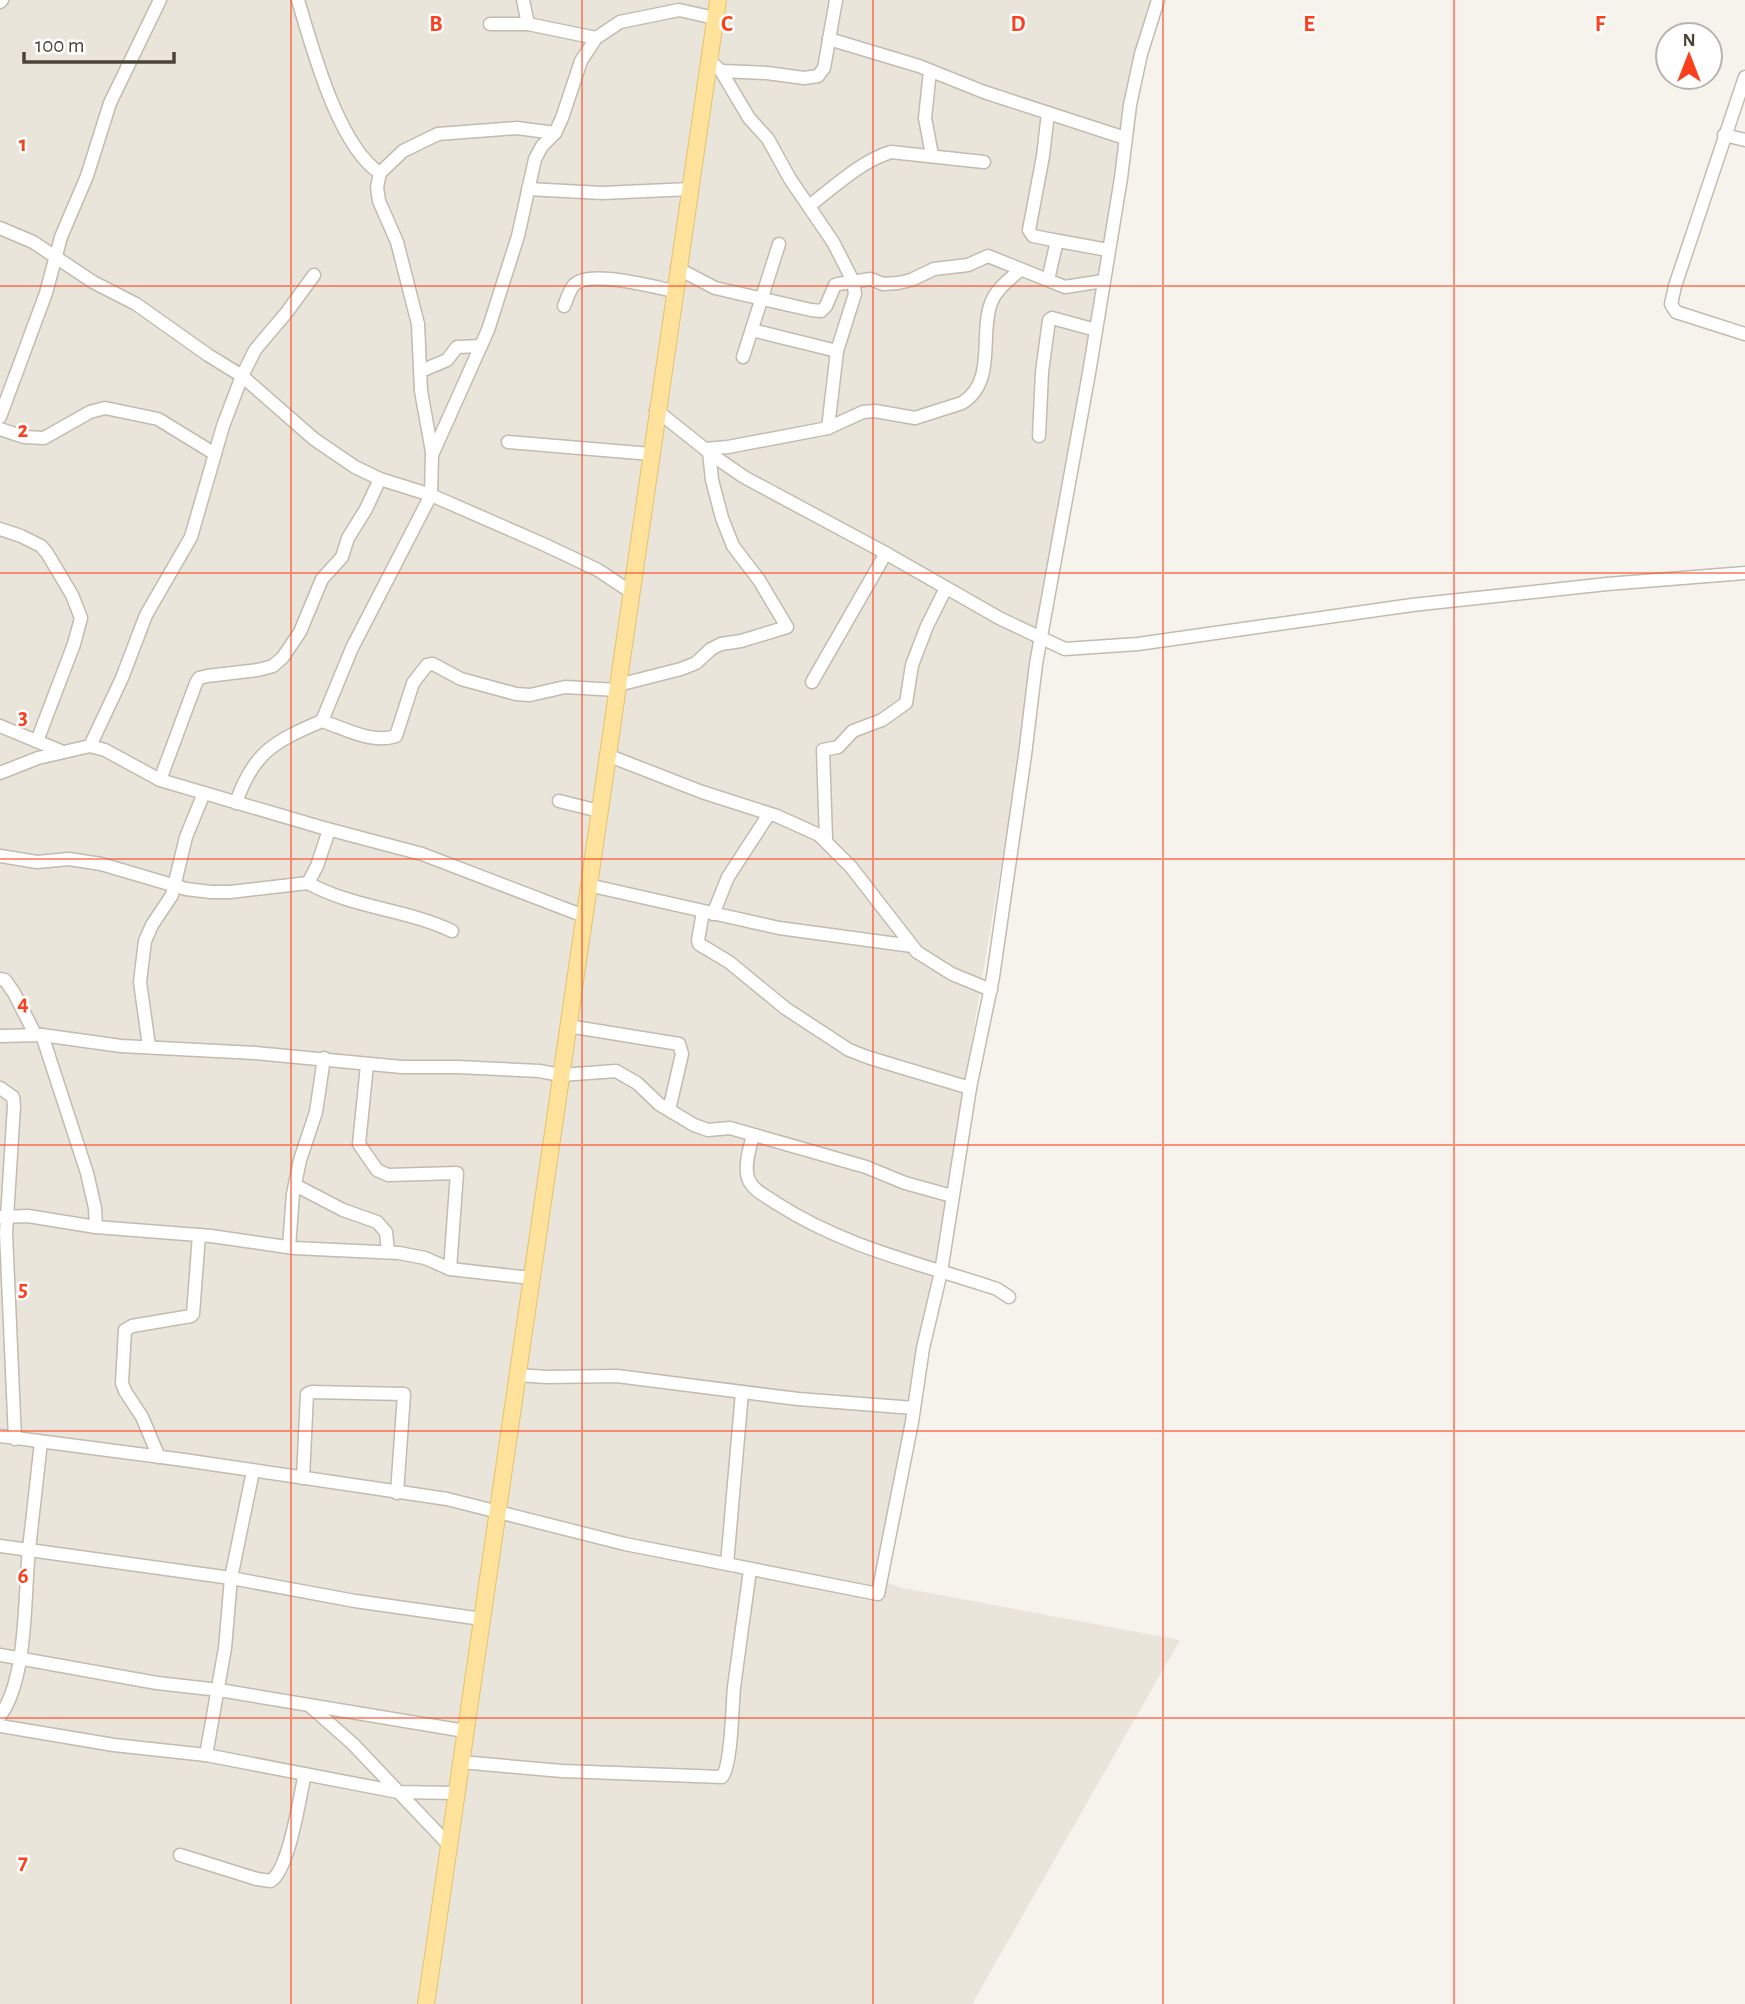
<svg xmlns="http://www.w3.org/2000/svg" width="1745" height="2004" viewBox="0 0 1745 2004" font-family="'Alegreya Sans',sans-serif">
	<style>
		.residential { fill: #eae5da }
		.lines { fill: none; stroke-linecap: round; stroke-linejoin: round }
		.minor-casing { stroke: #c2bbae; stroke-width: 15 }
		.major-casing { stroke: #e6c16a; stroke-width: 18 }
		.minor { stroke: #fff; stroke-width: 12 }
		.major { stroke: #ffe39c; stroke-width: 16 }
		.grid { fill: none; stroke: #fc3f1d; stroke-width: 2; stroke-opacity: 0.55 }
		.grid-label { font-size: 23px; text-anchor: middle; font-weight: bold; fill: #fc3f1d; stroke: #fff; stroke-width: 5; stroke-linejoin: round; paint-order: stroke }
	</style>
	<rect width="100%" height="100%" fill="#f6f3ec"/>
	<polygon class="residential" points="0,0 1151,0 1088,399 1005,842 881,1581 903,1588 1180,1640 972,2004 0,2004"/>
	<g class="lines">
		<defs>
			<g id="minor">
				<path d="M298 0C312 47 338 146 380 173"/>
				<polyline points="523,0 528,24"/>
				<polyline points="0,2 2,0"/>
				<polyline points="490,24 528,24 596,38"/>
				<polyline points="829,39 919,66 984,92 1125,138"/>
				<polyline points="709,60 721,71 749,118 768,139 790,179 833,242 853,281 855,294 837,351 828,428"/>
				<polyline points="721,71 767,73 804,78 818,76 824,68 836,0"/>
				<polyline points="930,71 925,118 932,155"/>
				<polyline points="1745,77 1675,286 1671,304 1676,312 1745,334"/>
				<polyline points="1048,113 1043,156 1029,230 1033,236 1053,240 1056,245 1048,280"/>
				<polyline points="1724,135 1745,140"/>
				<polyline points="528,189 602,193 691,189"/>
				<path d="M809 206C834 187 861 161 891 152L984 162"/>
				<polyline points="0,228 33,242 93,282 136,304 208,355 242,376 314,439 355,467 380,479 431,495 543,544 598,570 631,592"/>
				<polyline points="1053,240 1108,250"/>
				<polyline points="677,268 715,288 811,310 821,311 826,306 835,285 838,284 871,279 883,284 898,283 911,280 934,269 968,265 988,256 1065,287 1103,281"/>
				<path d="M564 306C567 300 569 290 574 285 589 269 653 287 674 291"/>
				<polyline points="752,330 837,351"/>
				<polyline points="743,357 779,244"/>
				<polyline points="421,371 447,360 457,347 481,346"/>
				<polyline points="656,410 715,457 744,477 880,550 1001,619 1065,649 1138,644 1412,605 1607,584 1745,573"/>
				<polyline points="0,417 46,293 61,237 87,176 110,103 160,0"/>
				<polyline points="0,429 24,437 44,438 90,412 105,408 158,419 215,454"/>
				<polyline points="1039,436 1042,372 1049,320 1052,318 1096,330"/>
				<polyline points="508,442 651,454"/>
				<path d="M705 449 728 447 828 428 863 412 875 411 915 418 962 403C997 381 979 335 991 303 996 289 1009 280 1020 270"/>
				<polyline points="432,452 421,391 418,324 397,242 379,201 377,187 380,173 403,151 438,134 517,128 555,133"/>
				<polyline points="0,529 21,536 41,546 47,553 72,595 81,618 74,644 37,741"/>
				<polyline points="812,682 886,553"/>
				<polyline points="618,685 681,669 696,663 711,649 721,644 741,641 787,627 759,580 733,546 722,518 712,480 709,452"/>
				<polyline points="322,721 352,648 431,495 432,455 488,330 518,236 535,159 542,146 555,133 562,118 581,61 596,38 620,22 679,10 715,18"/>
				<polyline points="0,726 63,752"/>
				<polyline points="90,746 122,678 146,615 191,537 223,426 242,376 255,350 287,312 314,275"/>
				<polyline points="607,755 702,792 777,816 819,835 851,867 917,952 952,974 991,990"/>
				<polyline points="0,773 38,758 90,746 105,750 160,780 320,827 422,854 584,916"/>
				<polyline points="160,780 196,683 199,678 207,676 258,670 273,666 283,657 300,632 322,579 342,557 348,538 366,509 380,479"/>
				<polyline points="559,801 599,811"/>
				<path d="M236 803C253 752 275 741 322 721 346 729 372 744 396 736L413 683 427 665 433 664 461 679 516 694 530 695 565 687 617 690"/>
				<polyline points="826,839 823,750 838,747 853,731 882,720 906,703 912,665 927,626 946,588"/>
				<polyline points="0,856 37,862 69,859 101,864 186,889 211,892 230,892 308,883 317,866 329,830"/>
				<path d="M308 883C353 908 406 909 452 931"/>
				<polyline points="588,885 779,928 912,946"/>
				<polyline points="703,912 698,940 699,944 729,962 785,1008 849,1050 870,1058 970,1088"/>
				<polyline points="713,914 728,877 769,814"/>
				<polyline points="0,979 5,980 14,993 35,1034"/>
				<polyline points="568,1026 679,1044 682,1054 669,1110"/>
				<polyline points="42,1035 87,1173 95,1208 96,1227"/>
				<polyline points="0,1036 42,1035 121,1046 255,1053 402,1067 457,1067 539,1071 561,1075 616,1071 637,1083 659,1104 694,1125 708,1130 730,1128 866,1167 905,1183 952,1196"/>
				<polyline points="149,1046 140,982 145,941 152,925 172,895 186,837 204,793"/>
				<polyline points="367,1065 359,1144 377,1170 388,1175 457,1173 450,1269"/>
				<polyline points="0,1088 13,1097 14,1106 6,1233 15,1439"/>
				<path d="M753 1135C750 1147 744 1165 748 1178 752 1190 766 1196 776 1203 846 1248 919 1263 997 1289L1009 1297"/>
				<polyline points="295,1185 343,1210 377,1222 386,1232 388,1252"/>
				<polyline points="0,1217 28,1216 96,1227 211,1236 294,1248 399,1253 425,1258 450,1269 531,1278"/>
				<polyline points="289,1247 293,1194 300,1160 316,1112 324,1058"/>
				<polyline points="517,1375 547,1377 617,1376 798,1399 914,1408"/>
				<polyline points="0,1436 184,1460 447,1499 625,1544 878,1594 912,1422 923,1348 941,1272 970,1088 993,977 1025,755 1036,664 1089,373 1121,178 1130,105 1141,54 1158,0"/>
				<polyline points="159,1457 142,1417 125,1391 122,1383 125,1330 132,1326 191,1316 193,1314 199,1235"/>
				<polyline points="303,1478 307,1394 311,1392 404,1394 397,1493"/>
				<polyline points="0,1546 231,1578 253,1471"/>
				<polyline points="727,1564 742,1392"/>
				<polyline points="0,1655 157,1683 219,1690 465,1731"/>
				<polyline points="310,1706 353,1744 448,1844"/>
				<path d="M0 1716C28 1678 24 1596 29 1549 33 1513 37 1478 41 1442"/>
				<polyline points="0,1726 114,1745 206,1755 398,1792 456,1793"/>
				<polyline points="206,1755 225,1648 231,1578 355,1601 482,1619"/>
				<path d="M461 1762 562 1771 722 1777C732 1764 732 1707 734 1687 739 1648 745 1609 750 1570"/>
				<path d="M180 1855 257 1879 271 1881C290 1867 299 1799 305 1774"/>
			</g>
			<polyline id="major" points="426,2004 718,0"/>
		</defs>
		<use href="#minor" class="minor-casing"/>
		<use href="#major" class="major-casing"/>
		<use href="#minor" class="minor"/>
		<use href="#major" class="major"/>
	</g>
	<path class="grid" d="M291 0V2004M582 0V2004M873 0V2004M1163 0V2004M1454 0V2004M0 286H1745M0 573H1745M0 859H1745M0 1145H1745M0 1431H1745M0 1718H1745"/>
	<g class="grid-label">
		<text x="436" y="31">B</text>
		<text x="727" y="31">C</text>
		<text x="1018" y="31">D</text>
		<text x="1309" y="31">E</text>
		<text x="1600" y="31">F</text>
		<text x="23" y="151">1</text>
		<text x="23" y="437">2</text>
		<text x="23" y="724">3</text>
		<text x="23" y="1010">4</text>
		<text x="23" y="1296">5</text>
		<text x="23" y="1583">6</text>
		<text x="23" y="1869">7</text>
	</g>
	<g transform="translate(1689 56)"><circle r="33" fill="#ffffff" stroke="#b7b4b0" stroke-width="2"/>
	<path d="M0-5L12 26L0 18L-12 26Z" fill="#fc3f1d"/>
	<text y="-10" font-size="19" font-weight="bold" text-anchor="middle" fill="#4b4439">N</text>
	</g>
	<path d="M24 52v10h150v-10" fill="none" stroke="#4b4439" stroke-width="3.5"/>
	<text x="35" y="52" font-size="21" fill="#4b4439" stroke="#ffffff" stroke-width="5" paint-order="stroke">100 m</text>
</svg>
